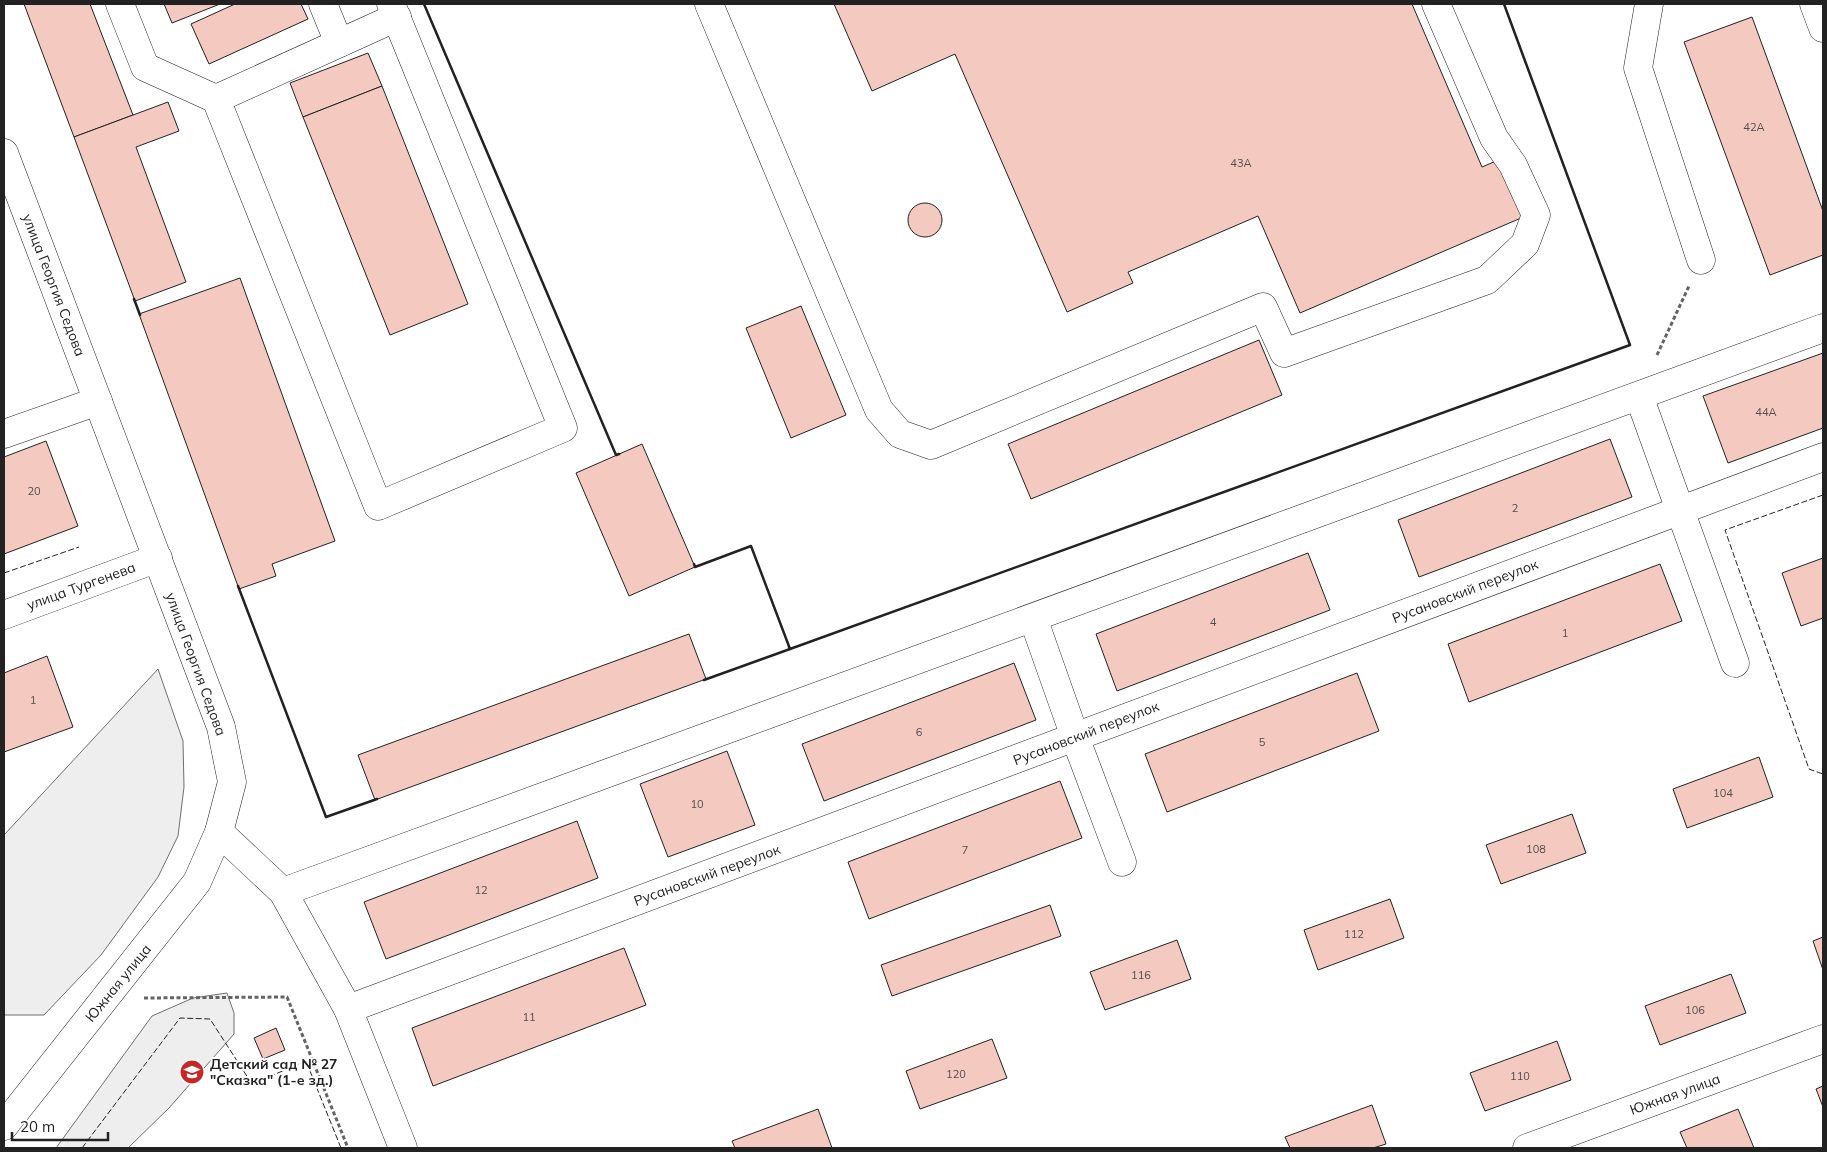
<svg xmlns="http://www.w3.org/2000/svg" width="1827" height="1152" viewBox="0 0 1827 1152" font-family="Mulish,sans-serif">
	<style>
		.green { fill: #eee; stroke: #6f6f6f }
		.building { fill: #f3c9c0; stroke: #222 }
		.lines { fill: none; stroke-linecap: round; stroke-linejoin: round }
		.minor-casing { stroke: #222; stroke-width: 29 }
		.path { stroke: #646464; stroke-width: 3; stroke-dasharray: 4 2.5; stroke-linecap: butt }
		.minor { stroke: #fff; stroke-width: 28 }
		.fence { stroke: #222; stroke-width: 1; stroke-dasharray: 6 2.5; stroke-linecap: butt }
		.wall { stroke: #222; stroke-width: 2.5 }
		.labels { text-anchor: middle; stroke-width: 4; stroke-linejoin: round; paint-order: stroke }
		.number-label { font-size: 11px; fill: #564c4a }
		.street-label { font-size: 14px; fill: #222; stroke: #fff }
		.poi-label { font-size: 14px; font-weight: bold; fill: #222; stroke: #fff; text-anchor: start }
	</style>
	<rect width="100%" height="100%" fill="#fff"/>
	<g class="green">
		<polygon points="158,669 183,741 184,787 178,836 158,877 101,955 44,1015 4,1015 4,835"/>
		<polygon points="227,993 234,1013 234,1034 169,1108 128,1148 56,1148 152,1016 193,998"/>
	</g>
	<g class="building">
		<polygon points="24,4 90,4 133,115 74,137"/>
		<polygon points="164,4 220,4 172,23"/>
		<polygon points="235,4 301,4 308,19 209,64 191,24"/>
		<polygon points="834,4 1412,4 1482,167 1503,158 1528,215 1300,313 1258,216 1128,272 1133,283 1067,312 955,54 872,91"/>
		<polygon points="1752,17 1823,211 1823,255 1770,275 1684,42"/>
		<polygon points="368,53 382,86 303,117 290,83"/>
		<polygon points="382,86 468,304 390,335 303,117"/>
		<polygon points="168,102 179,131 136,147 186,282 135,301 74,137"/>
		<circle cx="925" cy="220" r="17"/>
		<polygon points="240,278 335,541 272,564 276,576 239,589 139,314"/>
		<polygon points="801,306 846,415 791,438 746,328"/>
		<polygon points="1259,340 1282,395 1031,499 1008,444"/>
		<polygon points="1823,353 1823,428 1728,463 1703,396"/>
		<polygon points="1610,439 1632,497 1419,577 1398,520"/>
		<polygon points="46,441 78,526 4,554 4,457"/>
		<polygon points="642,444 695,567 629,596 576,473"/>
		<polygon points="1308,553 1330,610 1117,691 1096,634"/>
		<polygon points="1823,558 1823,618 1801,626 1782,573"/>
		<polygon points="1660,564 1682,621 1469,702 1448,644"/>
		<polygon points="689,634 706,679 375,800 358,755"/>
		<polygon points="47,656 73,727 4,752 4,673"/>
		<polygon points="1014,663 1036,720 824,801 802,744"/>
		<polygon points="1357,673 1379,731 1167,812 1145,754"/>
		<polygon points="727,751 755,825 668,857 640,784"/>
		<polygon points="1759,757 1773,797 1687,828 1673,789"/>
		<polygon points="1060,781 1082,838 869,919 848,862"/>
		<polygon points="1572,814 1586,853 1501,884 1486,845"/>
		<polygon points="577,821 598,878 386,959 364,902"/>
		<polygon points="1390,899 1404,938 1318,970 1304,930"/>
		<polygon points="1050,905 1061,936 892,996 881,965"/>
		<polygon points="1823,937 1823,970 1813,941"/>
		<polygon points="1177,940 1191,979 1105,1010 1090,972"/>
		<polygon points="624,948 646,1005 433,1086 412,1028"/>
		<polygon points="1731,974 1746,1013 1660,1045 1645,1006"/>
		<polygon points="276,1028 285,1050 263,1059 254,1038"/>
		<polygon points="992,1039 1007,1078 920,1109 906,1071"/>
		<polygon points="1557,1041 1571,1080 1485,1111 1470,1073"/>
		<polygon points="1823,1086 1823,1107 1816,1089"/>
		<polygon points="1372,1105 1386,1144 1373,1148 1290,1148 1285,1137"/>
		<polygon points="818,1109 832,1148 735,1148 732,1141"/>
		<polygon points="1738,1109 1754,1148 1687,1148 1680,1132"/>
	</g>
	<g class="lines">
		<defs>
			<g id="minor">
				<polyline points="120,4 145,67 216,99 378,506 563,428 391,4"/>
				<polyline points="323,4 339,43"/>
				<polyline points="709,4 879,410 900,434 931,445 1263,307 1284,353 1487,280 1525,244 1536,215 1513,165 1494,138 1436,4"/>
				<polyline points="1649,4 1638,68 1701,260"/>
				<polyline points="1814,4 1823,28"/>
				<polyline points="216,99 397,17"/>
				<polyline points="4,153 221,727 232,782 219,832 197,882 4,1126"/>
				<polyline points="1639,396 1735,663"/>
				<polyline points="4,434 98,401"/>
				<polyline points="4,615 158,558"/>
				<polyline points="1033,618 1075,737 1122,862"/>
				<polyline points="219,832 283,892 348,1009 403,1148"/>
				<polyline points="283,892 1823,328"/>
				<polyline points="348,1009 1823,457"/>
				<polyline points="1527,1148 1823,1039"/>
			</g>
		</defs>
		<use href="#minor" class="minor-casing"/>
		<g class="path">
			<polyline points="1657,355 1689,286"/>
			<polyline points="144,998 287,997 348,1148"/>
		</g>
		<use href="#minor" class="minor"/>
		<g class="fence">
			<polyline points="1823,495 1725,530 1809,769 1823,774"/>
			<polyline points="4,573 79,547"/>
			<polyline points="82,1148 180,1018 210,1019 252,1084 306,1061 341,1148"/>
		</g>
		<g class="wall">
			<polyline points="424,4 616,455 619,454"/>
			<polyline points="134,299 140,315"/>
			<polyline points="694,564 695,567 751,546 790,649 704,680"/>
			<polyline points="238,586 326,817 377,799"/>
			<polyline points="789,647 790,649 1630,345 1504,4"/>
		</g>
	</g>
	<defs>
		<symbol id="school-disc" viewBox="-11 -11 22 22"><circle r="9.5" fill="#c62828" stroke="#fff"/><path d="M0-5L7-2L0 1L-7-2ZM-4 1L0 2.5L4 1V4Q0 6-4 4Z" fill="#fff"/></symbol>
	</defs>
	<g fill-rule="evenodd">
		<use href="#school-disc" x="178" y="1058" width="28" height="28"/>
	</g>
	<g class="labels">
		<g class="number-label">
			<text x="1754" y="131">42А</text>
			<text x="1241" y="167">43А</text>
			<text x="1766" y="416">44А</text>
			<text x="34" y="495">20</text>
			<text x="1515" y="512">2</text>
			<text x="1213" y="626">4</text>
			<text x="1565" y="637">1</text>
			<text x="33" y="704">1</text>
			<text x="919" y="736">6</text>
			<text x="1262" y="746">5</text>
			<text x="1723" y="797">104</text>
			<text x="697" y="808">10</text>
			<text x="1536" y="853">108</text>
			<text x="965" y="854">7</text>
			<text x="481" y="894">12</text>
			<text x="1354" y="938">112</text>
			<text x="1141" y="979">116</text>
			<text x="1695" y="1014">106</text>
			<text x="529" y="1021">11</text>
			<text x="956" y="1078">120</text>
			<text x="1520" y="1080">110</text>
		</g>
		<g class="street-label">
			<text transform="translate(54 285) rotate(69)" y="5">улица Георгия Седова</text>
			<text transform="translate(81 586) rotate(-20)" y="5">улица Тургенева</text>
			<text transform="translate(1465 591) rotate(-21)" y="5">Русановский переулок</text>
			<text transform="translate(196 664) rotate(70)" y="5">улица Георгия Седова</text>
			<text transform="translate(1086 733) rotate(-21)" y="5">Русановский переулок</text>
			<text transform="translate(707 875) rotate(-20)" y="5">Русановский переулок</text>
			<text transform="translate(118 983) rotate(-51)" y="5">Южная улица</text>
			<text transform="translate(1675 1094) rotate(-20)" y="5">Южная улица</text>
		</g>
		<g class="poi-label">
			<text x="210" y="1069">Детский сад № 27<tspan x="210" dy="16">"Сказка" (1-е зд.)</tspan></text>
		</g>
	</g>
	<rect width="1827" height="1152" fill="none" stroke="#222222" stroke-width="10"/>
	<path d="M12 1132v8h96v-8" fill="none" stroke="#222222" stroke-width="2.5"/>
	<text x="20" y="1132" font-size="15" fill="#222222" stroke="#ffffff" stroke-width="4" paint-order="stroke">20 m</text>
</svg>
